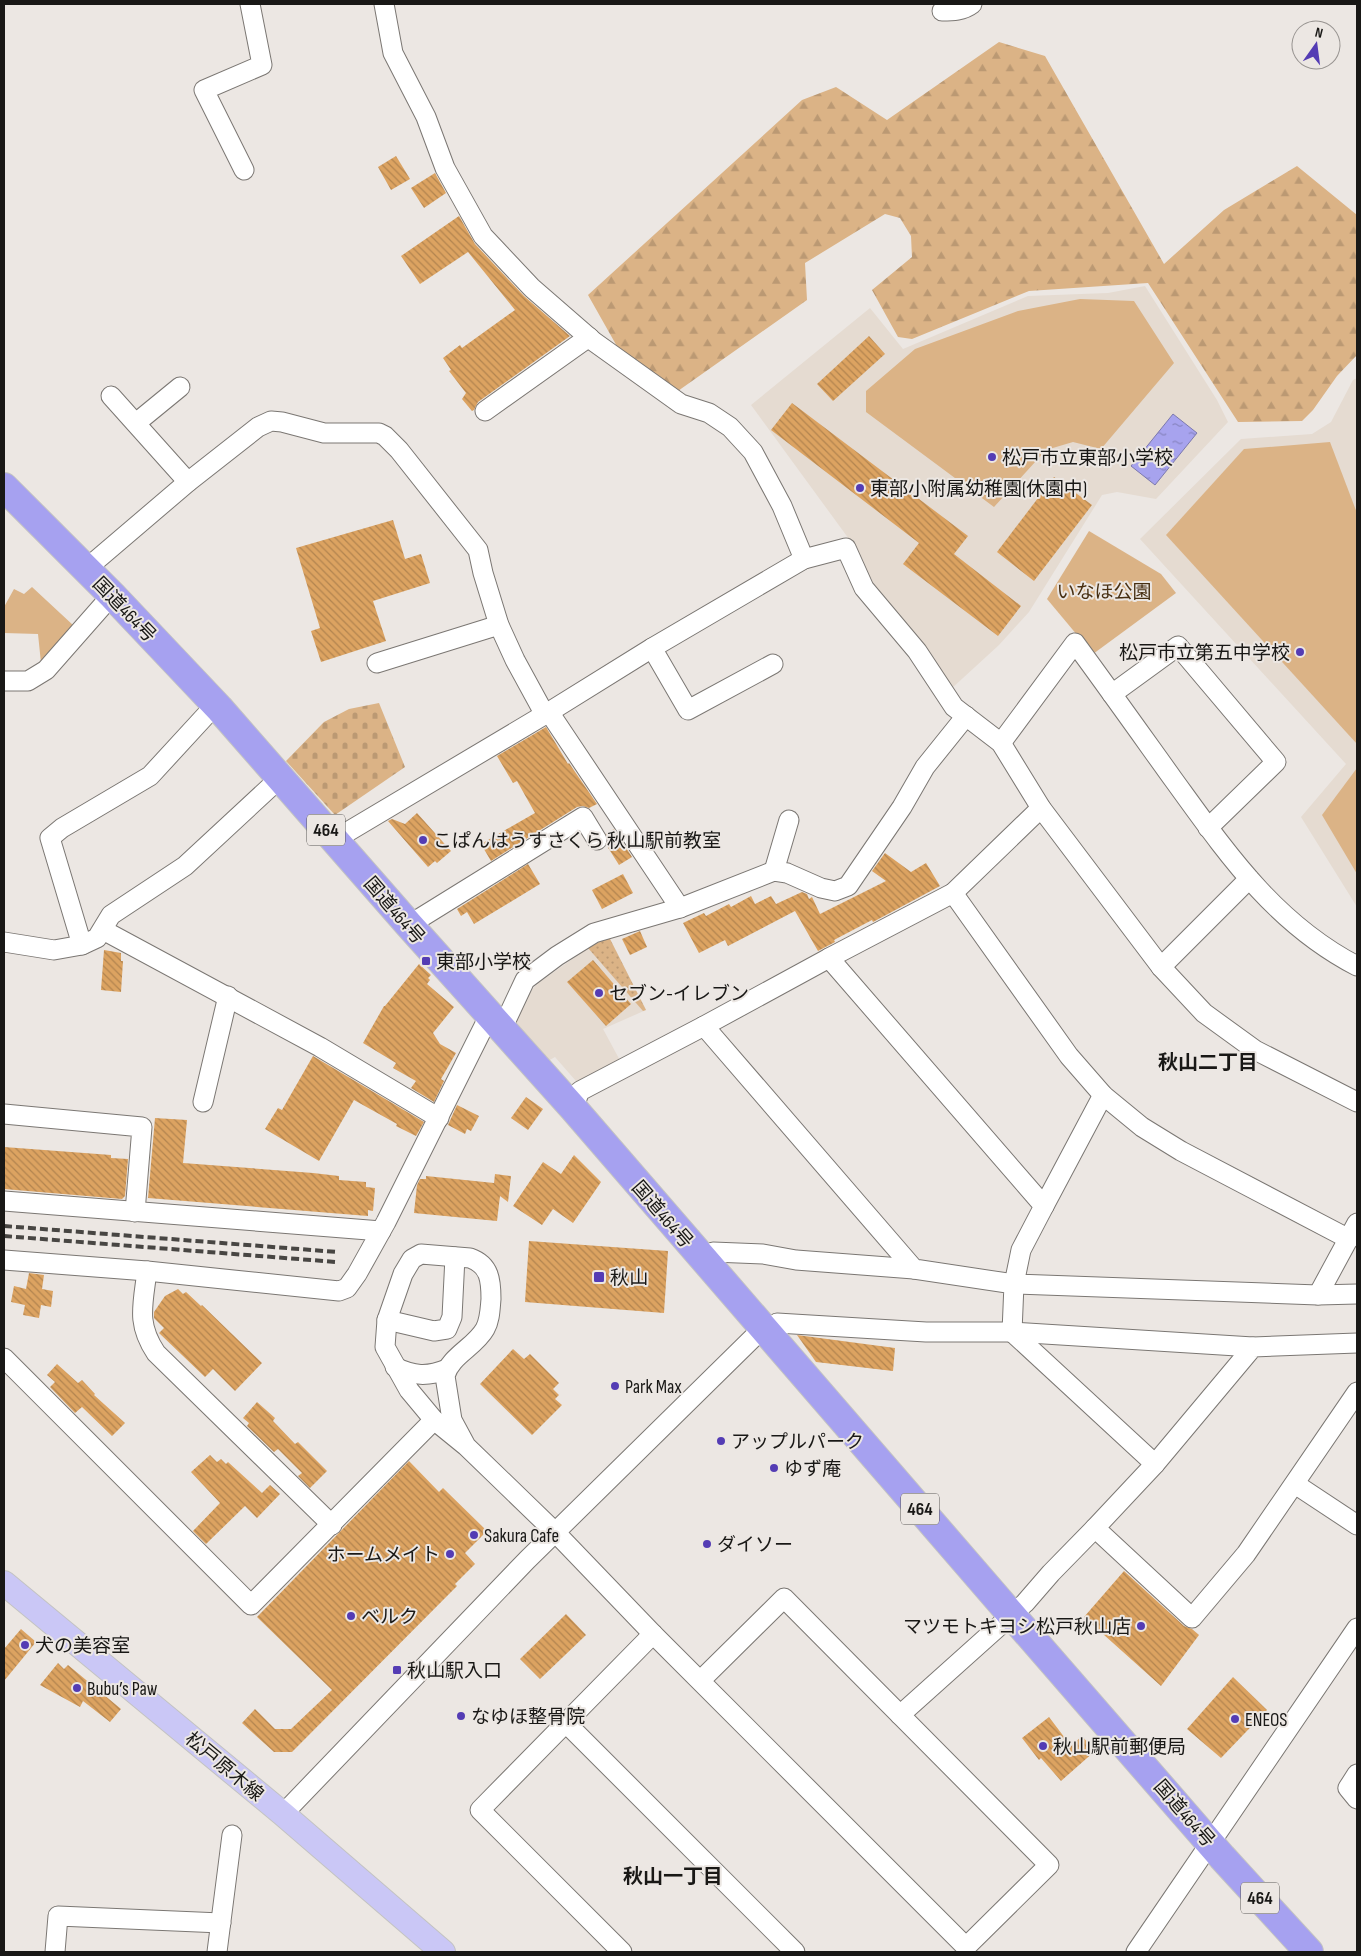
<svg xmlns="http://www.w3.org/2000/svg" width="1361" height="1956" viewBox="0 0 1361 1956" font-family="'Sofia Sans Condensed','Noto Sans JP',sans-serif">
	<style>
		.built { fill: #e5dbd1 }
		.grass { fill: url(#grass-dots) }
		.forest { fill: url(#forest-firs) }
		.cemetery { fill: url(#cemetery-stones) }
		.park { fill: #dbb386 }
		.water { fill: url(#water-ripples); stroke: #7c79ad }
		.building { fill: url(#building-back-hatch) }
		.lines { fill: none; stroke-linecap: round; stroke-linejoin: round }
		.minor-casing { stroke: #7b7773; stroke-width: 21 }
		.major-casing { stroke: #c3c3c2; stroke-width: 26 }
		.highway-casing { stroke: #c3c3c2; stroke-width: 30 }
		.minor { stroke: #fff; stroke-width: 19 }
		.major { stroke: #cac7f6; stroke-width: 24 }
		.highway { stroke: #a6a1f0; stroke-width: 28 }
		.rail { stroke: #484643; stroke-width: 4; stroke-dasharray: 8 4; stroke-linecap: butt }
		.poi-dot { fill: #543cb4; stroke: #ece7e3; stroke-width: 2 }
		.labels { text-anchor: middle; stroke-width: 4; stroke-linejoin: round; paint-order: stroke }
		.shield { fill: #ece7e3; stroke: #585654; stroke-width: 1 }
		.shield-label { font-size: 18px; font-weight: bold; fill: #191816 }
		.poi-label { font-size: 19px; fill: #191816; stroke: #ece7e3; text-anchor: start }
		.park-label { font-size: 19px; fill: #472f12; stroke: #ece7e3 }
		.street-label { font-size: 19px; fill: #191816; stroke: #ece7e3 }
		.neighbourhood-label { font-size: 20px; font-weight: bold; fill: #191816; stroke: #ece7e3 }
	</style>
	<defs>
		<pattern id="grass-dots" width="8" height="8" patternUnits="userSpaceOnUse" patternTransform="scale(1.25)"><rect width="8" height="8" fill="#dbb386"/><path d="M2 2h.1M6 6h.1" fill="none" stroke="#bb9973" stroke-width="1.8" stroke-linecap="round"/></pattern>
		<pattern id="forest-firs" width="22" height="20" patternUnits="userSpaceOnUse" patternTransform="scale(1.25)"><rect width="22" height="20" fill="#dbb386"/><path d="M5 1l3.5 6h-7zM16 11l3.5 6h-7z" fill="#bb9973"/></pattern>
		<pattern id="cemetery-stones" width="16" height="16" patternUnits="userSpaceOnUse" patternTransform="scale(1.25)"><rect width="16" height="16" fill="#dbb386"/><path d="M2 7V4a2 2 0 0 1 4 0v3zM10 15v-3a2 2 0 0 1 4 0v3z" fill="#bb9973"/></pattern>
		<pattern id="water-ripples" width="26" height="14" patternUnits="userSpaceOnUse" patternTransform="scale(1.25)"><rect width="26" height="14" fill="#a7a3ee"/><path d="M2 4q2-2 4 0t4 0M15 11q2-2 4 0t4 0" fill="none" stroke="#8784c0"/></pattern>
		<pattern id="building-back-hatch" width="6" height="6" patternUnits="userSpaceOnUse" patternTransform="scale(1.25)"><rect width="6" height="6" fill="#dca361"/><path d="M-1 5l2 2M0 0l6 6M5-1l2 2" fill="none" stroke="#b2844f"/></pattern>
	</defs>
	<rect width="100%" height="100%" fill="#ece7e3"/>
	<g class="built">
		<polygon points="1145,286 1217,400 1228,422 1156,499 1117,492 1102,495 1029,612 999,645 951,689 849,556 857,550 751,405 870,308 903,349 1028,296 1108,293"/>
		<polygon points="1357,378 1357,907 1301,817 1346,764 1140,539 1241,439 1312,434 1331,422 1353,380"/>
		<polygon points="609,937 646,1010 603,1029 623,1066 587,1083 576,1081 555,1057 548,1061 515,1026 521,1003 537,984 588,948"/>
	</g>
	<polygon class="grass" points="609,937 646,1010 643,1011 588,948"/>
	<polygon class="forest" points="999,42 1045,56 1164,264 1224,210 1297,166 1357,215 1357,355 1337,376 1313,410 1302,421 1238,422 1148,283 1029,291 912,339 898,337 872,290 912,257 911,236 900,218 885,214 805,263 807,300 668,398 636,380 588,295 802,100 836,87 887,120"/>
	<polygon class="cemetery" points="379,703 405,767 335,815 286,761 324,722 349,709"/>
	<g class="park">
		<polygon points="1080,299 1134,301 1174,363 1101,449 1073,442 1046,450 994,507 866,412 866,391 915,349 1018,311"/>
		<polygon points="1330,442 1357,513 1357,744 1166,535 1244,449"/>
		<polygon points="1089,531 1161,574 1176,593 1093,654 1047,599"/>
		<polygon points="32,587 74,626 41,663 38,634 4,633 4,607 14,589 24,594"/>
		<polygon points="1357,768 1357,874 1322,815"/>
	</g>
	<polygon class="water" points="1173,414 1197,433 1155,485 1131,466"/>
	<g class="building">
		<polygon points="396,156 410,179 391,190 378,167"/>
		<polygon points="435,173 446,193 424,208 411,188"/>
		<polygon points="459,216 475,244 524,296 570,336 478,402 474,410 472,411 462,399 466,393 449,371 451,370 443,358 460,345 462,348 515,310 468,252 420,284 401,256"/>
		<polygon points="869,336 885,354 833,401 817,384"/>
		<polygon points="792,403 968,536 954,554 1021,606 998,636 903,564 919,543 771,430"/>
		<polygon points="1054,477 1092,505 1034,581 997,552"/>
		<polygon points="393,520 405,559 421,554 430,583 373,601 386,641 321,662 311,631 320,628 296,548"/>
		<polygon points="546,727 568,764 569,763 597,804 589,808 583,806 577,807 491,861 481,844 535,813 517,781 513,783 497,756"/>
		<polygon points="417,813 451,851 437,863 435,861 428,867 388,821 392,819 405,824"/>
		<polygon points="614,829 632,857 619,865 607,846 608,840 606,834"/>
		<polygon points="885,853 911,872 926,863 940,886 873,922 872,920 834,940 835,942 818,951 795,911 728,946 725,940 699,953 683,923 704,913 706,916 729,904 731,907 751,896 755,904 771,896 776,904 802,892 807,894 809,899 812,897 820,914 886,881 872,871"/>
		<polygon points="528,864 540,884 474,924 467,912 461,916 457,909"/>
		<polygon points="623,874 633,893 602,909 592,890"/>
		<polygon points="640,931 647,947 630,955 622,939"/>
		<polygon points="104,950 121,953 121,961 123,961 121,992 101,990"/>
		<polygon points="593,960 631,1004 606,1026 567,982"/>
		<polygon points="419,964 431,975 428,978 430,980 427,984 454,1007 433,1033 440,1044 456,1053 441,1079 444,1081 434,1102 411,1088 416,1081 393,1068 396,1063 363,1043 384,1006 385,1006"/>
		<polygon points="313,1056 424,1122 416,1136 396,1126 397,1124 354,1100 319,1161 265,1129 278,1108 282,1110"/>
		<polygon points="526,1097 543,1109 528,1130 511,1118"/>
		<polygon points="457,1105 479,1116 471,1131 467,1129 465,1134 448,1125"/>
		<polygon points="155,1118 187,1120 183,1163 313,1173 339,1176 339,1180 366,1182 366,1187 375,1188 373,1211 368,1210 368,1216 148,1198"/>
		<polygon points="4,1147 111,1155 111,1158 128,1159 125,1196 122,1199 4,1189"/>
		<polygon points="574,1155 601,1182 573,1223 553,1209 542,1225 513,1206 543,1162 561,1174"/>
		<polygon points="495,1174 511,1176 508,1202 500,1196 497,1221 414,1213 417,1185 420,1179 426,1179 426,1176 494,1183"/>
		<polygon points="529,1241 668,1251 664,1313 525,1302"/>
		<polygon points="29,1273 44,1275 42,1289 53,1291 51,1307 41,1305 39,1318 23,1315 25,1305 11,1302 14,1286 26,1289"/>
		<polygon points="178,1289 183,1294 186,1292 201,1306 202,1305 262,1363 235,1391 213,1369 205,1377 159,1333 164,1328 154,1318 154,1312 165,1296"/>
		<polygon points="797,1335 895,1348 893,1371 816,1362"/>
		<polygon points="513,1349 524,1359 530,1354 559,1383 553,1389 559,1395 555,1399 562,1405 532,1435 480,1384"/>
		<polygon points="57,1364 78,1383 82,1380 95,1394 94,1395 125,1423 112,1436 82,1407 75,1413 50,1387 55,1382 47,1375"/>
		<polygon points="257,1402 275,1418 273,1421 295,1444 298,1442 327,1471 310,1488 298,1476 302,1473 278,1449 274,1452 247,1426 249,1423 243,1418"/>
		<polygon points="210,1455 217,1462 221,1459 226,1464 228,1462 262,1493 270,1485 280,1494 257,1518 245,1506 206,1544 193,1531 220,1503 191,1472"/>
		<polygon points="409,1461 439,1492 443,1488 487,1531 465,1553 475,1564 455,1584 457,1586 292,1752 274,1752 242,1723 255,1709 275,1729 291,1729 332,1690 257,1617"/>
		<polygon points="1124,1571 1184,1626 1192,1629 1199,1635 1161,1686 1084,1617"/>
		<polygon points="566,1614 586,1635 540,1679 520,1659"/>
		<polygon points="21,1629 36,1642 4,1681 4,1649"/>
		<polygon points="58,1663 64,1669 68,1665 121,1709 110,1722 83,1701 80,1707 40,1685"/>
		<polygon points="1233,1677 1267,1710 1221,1758 1187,1729"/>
		<polygon points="1049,1717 1071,1746 1082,1736 1095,1751 1061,1781 1041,1758 1039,1760 1022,1738"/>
	</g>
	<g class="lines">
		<defs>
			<g id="minor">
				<polyline points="384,4 393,53 426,117 445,168 483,236 532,288 593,341 681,404 709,413 730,427 753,452 782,506 804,559"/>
				<path d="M942 11C952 11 963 11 972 4"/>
				<polyline points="244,170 204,90 262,65 250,4"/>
				<polyline points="111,396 188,482"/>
				<polyline points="485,411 589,337"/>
				<polyline points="136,423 180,387"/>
				<polyline points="86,569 188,482 258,427 271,421 282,422 324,433 379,433 385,436 399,450 478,550 483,573 499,625 515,660 545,715"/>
				<polyline points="652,648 688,710 773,664"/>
				<polyline points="377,663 499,625"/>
				<polyline points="4,681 28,681 46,670 112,595"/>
				<polyline points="1112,694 1178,646 1276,762 1208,828"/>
				<polyline points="549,712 680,908"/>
				<path d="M1001 743 1075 643C1108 688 1140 733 1173 779 1226 852 1274 923 1357 966"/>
				<polyline points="1041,808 953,893 829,958 1044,1206 1021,1250 1014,1284 1318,1295"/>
				<polyline points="334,840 549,712 652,648 804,559 846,548 864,588 917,651 954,707 1001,743 1041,808 1161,967 1204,1013 1255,1050 1357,1102"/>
				<polyline points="774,871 789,820"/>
				<polyline points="953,893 1069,1056 1103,1095 1142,1127 1181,1151 1349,1239"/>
				<polyline points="409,925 583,817 597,840"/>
				<polyline points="103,930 320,1047 439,1118"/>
				<polyline points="4,942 54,950 82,945 97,938 111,915 185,866 281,777"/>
				<polyline points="82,945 50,838 62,828 150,776 207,714 219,708"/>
				<polyline points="1161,967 1249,879"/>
				<polyline points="704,1026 914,1269 1014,1284 1012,1332 1155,1464"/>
				<polyline points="502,1029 525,980 557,956 594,933 680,908 774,871 787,873 821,888 835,891 848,886 902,807 925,767 966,716"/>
				<polyline points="203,1102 228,996"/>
				<polyline points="573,1108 580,1091 704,1026 829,958"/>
				<polyline points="4,1114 142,1127 135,1212"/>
				<polyline points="4,1201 381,1231"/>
				<polyline points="1044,1206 1103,1095"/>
				<polyline points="1357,1223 1318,1295 1357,1294"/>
				<polyline points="713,1252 763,1254 796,1260 914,1269"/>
				<polyline points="4,1260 147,1271 339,1291 347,1288 357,1274 386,1222 489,1016"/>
				<path d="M147 1271C143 1305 136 1323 156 1353L332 1525"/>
				<polyline points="387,1320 434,1331 447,1329 452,1317 455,1257"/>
				<polyline points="777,1323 926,1332 1012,1332 1253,1347"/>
				<polyline points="1357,1343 1253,1347 1155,1464 1095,1528 1192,1618 1246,1554 1357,1392"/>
				<polyline points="4,1358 251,1605 434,1420"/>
				<path d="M395 1367C413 1376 428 1377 447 1369"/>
				<path d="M466 1446 452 1420 445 1376C450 1356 475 1347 485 1329 490 1320 490 1310 491 1299 491 1281 490 1265 470 1258L421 1254 412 1259 403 1274 387 1320 385 1347 409 1390 434 1420 466 1446 555 1532 653 1634 966 1947 1049 1865 784 1598 701 1680"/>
				<polyline points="1295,1484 1357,1525"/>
				<polyline points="900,1715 1025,1603 1051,1573 1095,1528"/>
				<polyline points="566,1723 795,1952"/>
				<polyline points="1357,1774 1348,1788 1357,1799"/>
				<polyline points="283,1814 527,1560 763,1328"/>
				<polyline points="55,1952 58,1916 221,1923"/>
				<polyline points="217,1952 232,1835"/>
				<polyline points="622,1952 480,1810 653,1634"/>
				<polyline points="1136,1952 1357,1628"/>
			</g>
			<polyline id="major" points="4,1583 283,1814 443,1952"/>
			<polyline id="highway" points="4,487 112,595 219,708 409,925 573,1108 996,1597 1222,1857 1309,1952"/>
		</defs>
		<use href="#minor" class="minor-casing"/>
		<use href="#major" class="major-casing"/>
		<use href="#highway" class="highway-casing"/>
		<use href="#minor" class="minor"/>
		<use href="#major" class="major"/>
		<use href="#highway" class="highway"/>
		<g class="rail">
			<polyline points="4,1226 337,1252"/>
			<polyline points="4,1236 336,1262"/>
		</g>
	</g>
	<g class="poi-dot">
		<circle cx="992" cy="457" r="5"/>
		<circle cx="860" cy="488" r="5"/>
		<circle cx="1300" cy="652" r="5"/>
		<circle cx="423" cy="840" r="5"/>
		<rect x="421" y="956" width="10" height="10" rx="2.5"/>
		<circle cx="599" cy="993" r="5"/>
		<rect x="593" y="1271" width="12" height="12" rx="2.5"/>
		<circle cx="615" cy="1386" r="5"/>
		<circle cx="721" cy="1441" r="5"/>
		<circle cx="774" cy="1468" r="5"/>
		<circle cx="474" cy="1535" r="5"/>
		<circle cx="707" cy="1544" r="5"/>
		<circle cx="450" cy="1554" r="5"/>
		<circle cx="351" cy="1616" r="5"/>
		<circle cx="1141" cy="1626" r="5"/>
		<circle cx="25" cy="1645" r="5"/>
		<rect x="392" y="1665" width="10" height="10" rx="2.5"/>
		<circle cx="77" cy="1688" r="5"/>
		<circle cx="461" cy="1716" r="5"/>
		<circle cx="1235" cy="1719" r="5"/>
		<circle cx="1043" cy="1746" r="5"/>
	</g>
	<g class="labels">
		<g class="shield">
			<rect x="307" y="814.5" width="38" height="31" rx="4"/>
			<rect x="901" y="1493.5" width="38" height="31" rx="4"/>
			<rect x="1241" y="1882.5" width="38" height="31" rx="4"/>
		</g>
		<g class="shield-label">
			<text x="326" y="836">464</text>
			<text x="920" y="1515">464</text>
			<text x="1260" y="1904">464</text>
		</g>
		<g class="poi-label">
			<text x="1002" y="464">松戸市立東部小学校</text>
			<text x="870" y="495">東部小附属幼稚園(休園中)</text>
			<text x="1290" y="659" text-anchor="end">松戸市立第五中学校</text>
			<text x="433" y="847">こぱんはうすさくら 秋山駅前教室</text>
			<text x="436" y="968">東部小学校</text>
			<text x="609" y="1000">セブン-イレブン</text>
			<text x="610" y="1284">秋山</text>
			<text x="625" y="1393">Park Max</text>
			<text x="731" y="1448">アップルパーク</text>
			<text x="784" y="1475">ゆず庵</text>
			<text x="484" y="1542">Sakura Cafe</text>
			<text x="717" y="1551">ダイソー</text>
			<text x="440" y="1561" text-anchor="end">ホームメイト</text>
			<text x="361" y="1623">ベルク</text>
			<text x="1131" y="1633" text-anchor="end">マツモトキヨシ松戸秋山店</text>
			<text x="35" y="1652">犬の美容室</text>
			<text x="407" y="1677">秋山駅入口</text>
			<text x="87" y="1695">Bubu’s Paw</text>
			<text x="471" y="1723">なゆほ整骨院</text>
			<text x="1245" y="1726">ENEOS</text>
			<text x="1053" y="1753">秋山駅前郵便局</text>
		</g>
		<g class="park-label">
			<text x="1104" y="598">いなほ公園</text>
		</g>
		<g class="street-label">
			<text transform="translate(125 609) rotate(46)" y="7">国道464号</text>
			<text transform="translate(395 910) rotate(49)" y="7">国道464号</text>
			<text transform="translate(663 1214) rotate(49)" y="7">国道464号</text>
			<text transform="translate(225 1766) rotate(40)" y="7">松戸原木線</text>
			<text transform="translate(1185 1813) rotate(49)" y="7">国道464号</text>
		</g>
		<g class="neighbourhood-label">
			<text x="1208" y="1069">秋山二丁目</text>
			<text x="673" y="1883">秋山一丁目</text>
		</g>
	</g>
	<rect width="1361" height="1956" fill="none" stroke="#191816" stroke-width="10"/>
	<g transform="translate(1316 45) rotate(14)"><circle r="24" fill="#ece7e3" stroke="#989491"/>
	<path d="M0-4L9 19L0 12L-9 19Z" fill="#543cb4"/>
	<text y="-8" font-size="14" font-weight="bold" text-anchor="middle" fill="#191816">N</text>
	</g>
</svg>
